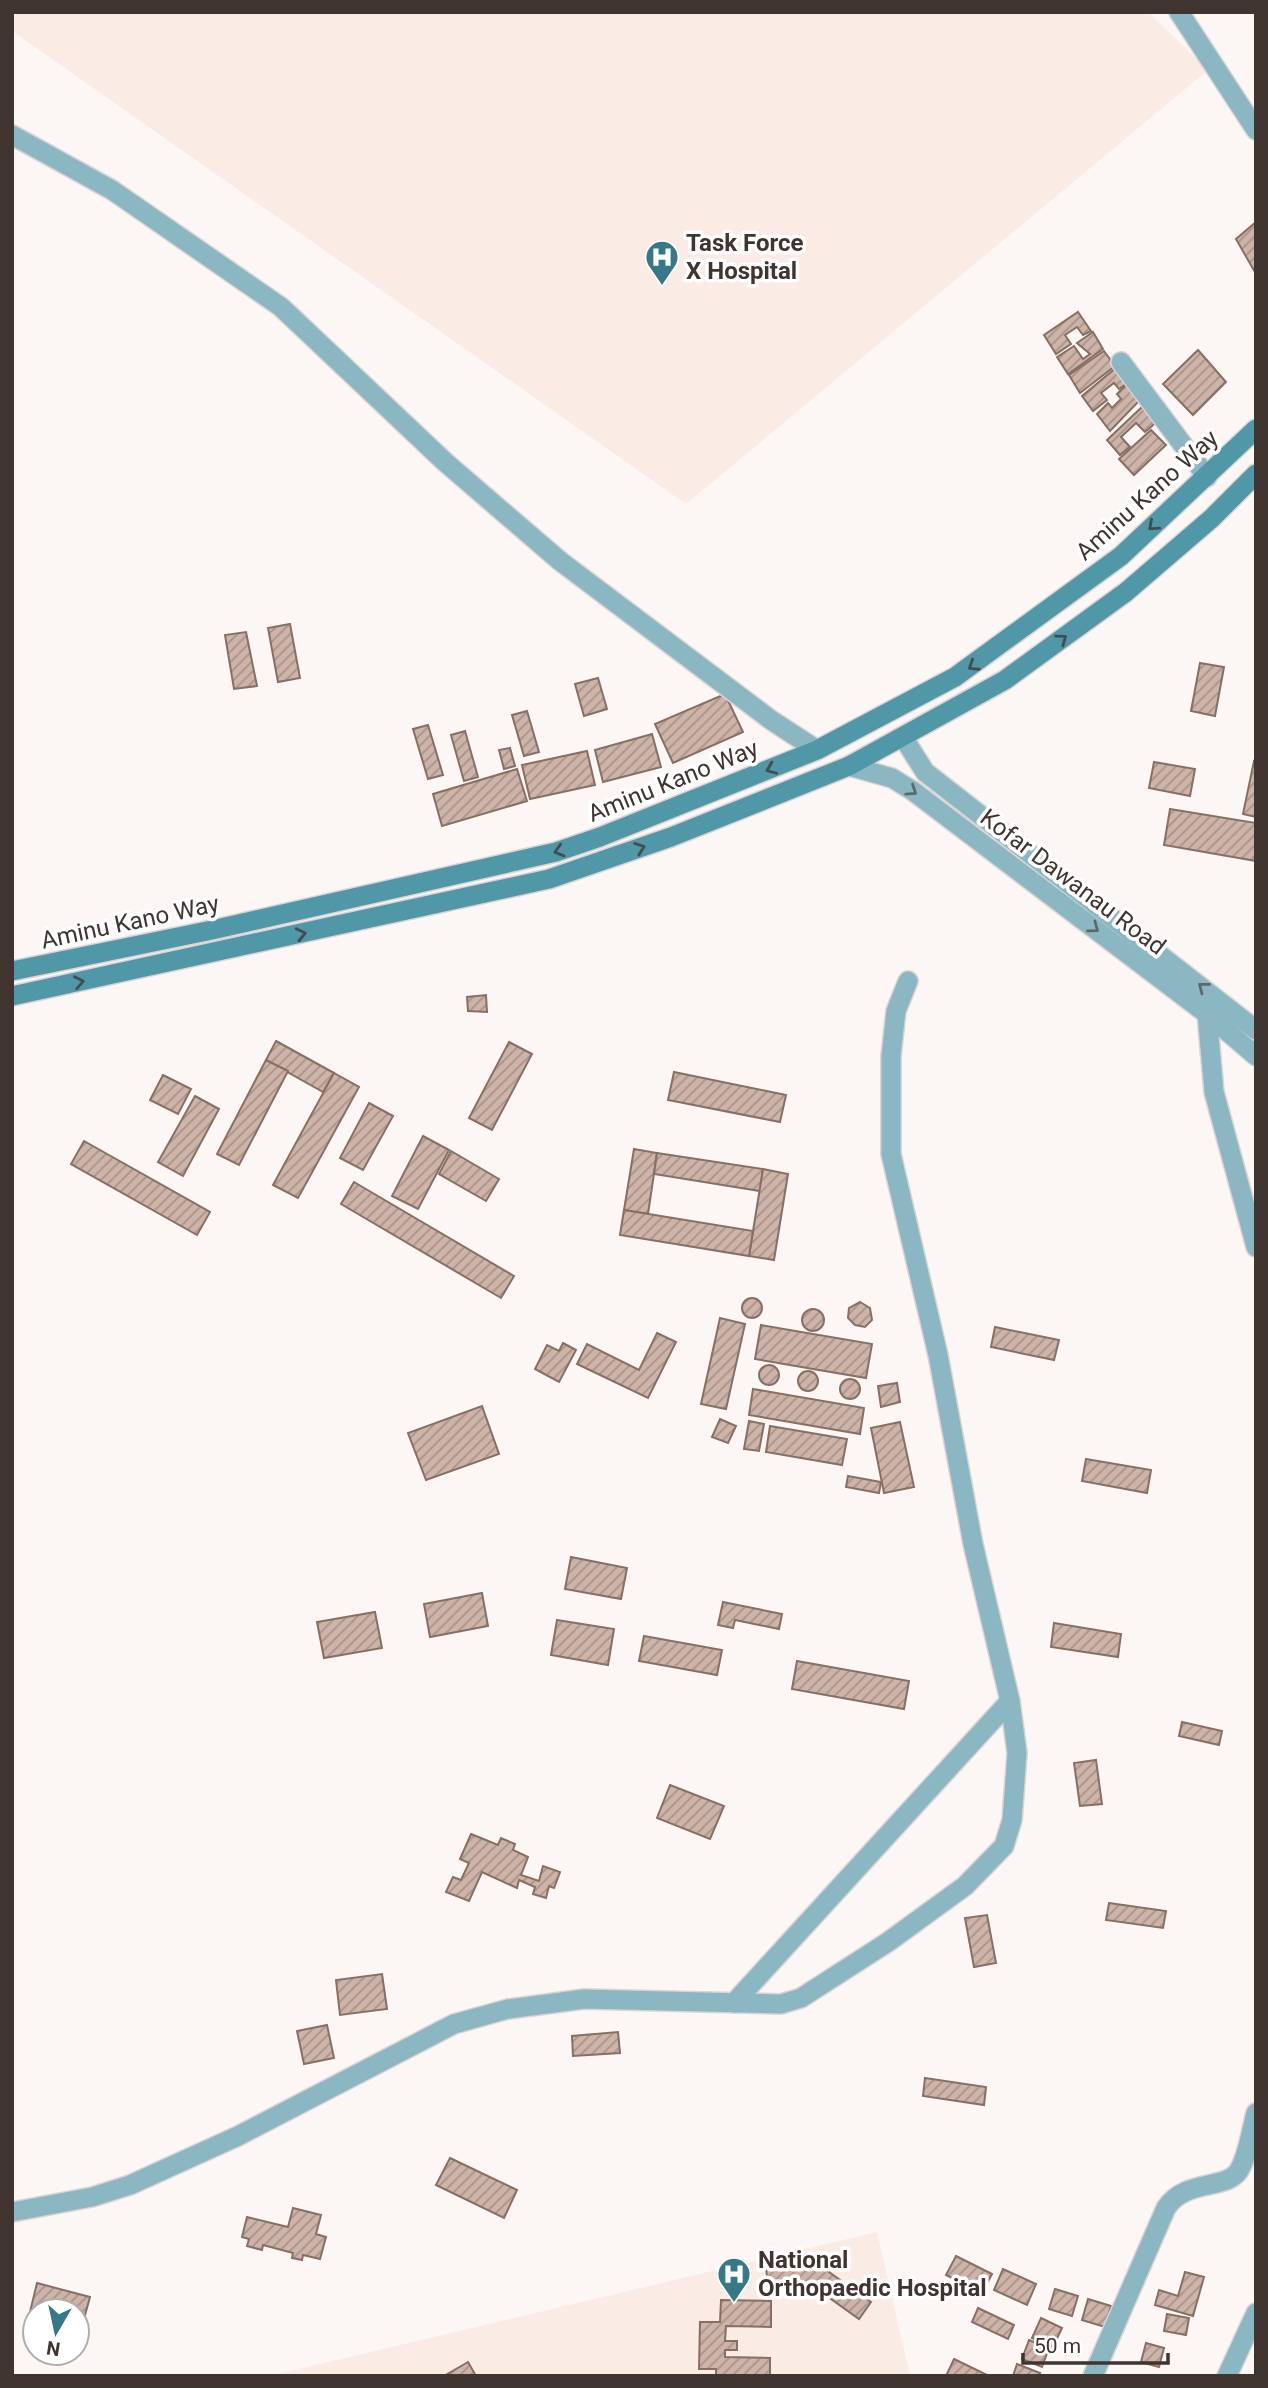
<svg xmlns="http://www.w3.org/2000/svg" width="1268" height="2388" viewBox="0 0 1268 2388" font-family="Roboto,sans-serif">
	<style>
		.built { fill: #faebe5 }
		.building { fill: url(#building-hatch); stroke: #876f65; stroke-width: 2 }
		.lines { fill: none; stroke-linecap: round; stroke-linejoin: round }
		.minor-casing { stroke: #dad4d2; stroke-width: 22 }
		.tertiary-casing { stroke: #dad4d2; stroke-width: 22 }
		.secondary-casing { stroke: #dad4d2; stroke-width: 22 }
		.minor { stroke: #8bb7c2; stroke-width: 19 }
		.tertiary { stroke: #8bb7c2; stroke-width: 19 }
		.secondary { stroke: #5097a7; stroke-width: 19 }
		.oneway { stroke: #434d4e }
		.oneway2 { stroke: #5d686a }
		.labels { text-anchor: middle; stroke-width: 7; stroke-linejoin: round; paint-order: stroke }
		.poi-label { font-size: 24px; font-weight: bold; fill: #3f3430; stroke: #fff; text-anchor: start }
		.street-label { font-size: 24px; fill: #3f3430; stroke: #fff }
	</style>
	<defs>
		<pattern id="building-hatch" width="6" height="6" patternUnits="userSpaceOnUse" patternTransform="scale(1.75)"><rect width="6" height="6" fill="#cdb3a8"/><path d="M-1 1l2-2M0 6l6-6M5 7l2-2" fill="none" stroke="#a89289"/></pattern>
	</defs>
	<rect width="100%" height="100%" fill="#fcf7f5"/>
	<g class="built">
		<polygon points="12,12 1148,12 1208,70 686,504 12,31"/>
		<polygon points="877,2232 910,2376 269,2376"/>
	</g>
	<g class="building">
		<polygon points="1256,222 1256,274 1236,239"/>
		<polygon points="1078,312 1091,331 1083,335 1077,327 1065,335 1071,344 1056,354 1044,335"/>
		<polygon points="1093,332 1103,349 1068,374 1057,357 1074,346 1083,359 1090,354 1077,343"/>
		<polygon points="1198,350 1226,382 1193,415 1163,384"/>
		<polygon points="1104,351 1115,366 1080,393 1069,375"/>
		<polygon points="1117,367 1129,382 1119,389 1114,383 1101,393 1107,400 1093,411 1082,396"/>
		<polygon points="1126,385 1139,401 1110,431 1097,414 1108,403 1112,408 1121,399 1117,394"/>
		<polygon points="1143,406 1158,421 1145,432 1136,423 1121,437 1130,447 1120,455 1107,440"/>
		<polygon points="1151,430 1166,445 1134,475 1119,459"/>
		<polygon points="290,624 300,678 278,682 268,628"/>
		<polygon points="246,632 257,686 234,689 225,635"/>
		<polygon points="1200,663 1224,667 1215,716 1191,711"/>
		<polygon points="598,678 607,709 584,716 575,684"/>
		<polygon points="725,694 743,732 673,763 655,724"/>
		<polygon points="527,711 539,752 524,756 512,715"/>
		<polygon points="428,725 443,775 428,779 413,729"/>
		<polygon points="465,731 478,777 464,781 451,735"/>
		<polygon points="652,734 661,767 603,782 595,750"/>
		<polygon points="510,748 515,766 504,769 499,750"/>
		<polygon points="587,751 595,785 530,799 522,765"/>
		<polygon points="1254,761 1256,762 1256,817 1243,814"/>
		<polygon points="1154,762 1195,769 1190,796 1149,788"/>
		<polygon points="517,769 527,801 442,826 433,794"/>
		<polygon points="1170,809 1256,823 1256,861 1164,845"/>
		<polygon points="486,995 487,1012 468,1011 467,997"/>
		<polygon points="276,1041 334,1073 323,1092 266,1060"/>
		<polygon points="509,1042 532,1054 492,1130 469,1118"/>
		<polygon points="266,1060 288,1071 239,1165 217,1154"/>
		<polygon points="674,1072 786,1095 780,1122 668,1100"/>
		<polygon points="334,1073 359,1087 298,1198 273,1185"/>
		<polygon points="163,1075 191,1089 178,1114 150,1100"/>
		<polygon points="195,1096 219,1109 183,1176 158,1162"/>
		<polygon points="369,1103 393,1116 363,1170 340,1158"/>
		<polygon points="423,1136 449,1150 418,1209 392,1196"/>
		<polygon points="84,1141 210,1212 197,1235 71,1164"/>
		<polygon points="634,1149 657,1153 648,1214 624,1210"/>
		<polygon points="451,1151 499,1179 486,1201 439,1174"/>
		<polygon points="657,1153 763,1169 760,1191 654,1174"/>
		<polygon points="763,1169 788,1174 774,1260 749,1256"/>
		<polygon points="354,1182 514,1276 501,1298 341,1204"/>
		<polygon points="624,1210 753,1231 749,1256 620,1235"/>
		<circle cx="752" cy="1308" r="10"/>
		<polygon points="860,1302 870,1308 872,1320 865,1327 855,1325 848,1318 849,1308"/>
		<circle cx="813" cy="1320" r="11"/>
		<polygon points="720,1318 745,1324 726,1409 701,1404"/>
		<polygon points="761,1325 872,1344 866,1378 755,1359"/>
		<polygon points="995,1327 1059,1340 1054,1360 991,1347"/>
		<polygon points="657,1333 676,1342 648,1398 577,1364 587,1344 639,1370"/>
		<polygon points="563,1343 576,1350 559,1382 535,1369 547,1345 559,1351"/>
		<circle cx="769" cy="1375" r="10"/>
		<circle cx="808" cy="1381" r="10"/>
		<circle cx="850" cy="1389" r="10"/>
		<polygon points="897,1383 900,1402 881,1407 878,1386"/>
		<polygon points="753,1389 864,1408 860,1434 749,1415"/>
		<polygon points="482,1406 499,1454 426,1480 408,1433"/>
		<polygon points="720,1419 736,1426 728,1443 712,1437"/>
		<polygon points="749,1421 764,1424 759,1451 744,1449"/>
		<polygon points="900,1422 914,1487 884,1493 871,1428"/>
		<polygon points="770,1426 847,1439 842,1465 766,1452"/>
		<polygon points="1086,1459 1151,1470 1147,1493 1082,1481"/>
		<polygon points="848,1476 881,1482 879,1493 846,1487"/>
		<polygon points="571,1557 627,1568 621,1599 565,1589"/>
		<polygon points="482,1593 488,1626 430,1637 424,1604"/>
		<polygon points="723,1602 782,1614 779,1629 735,1620 733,1628 718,1625"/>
		<polygon points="375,1612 382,1648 324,1658 317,1622"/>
		<polygon points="557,1620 614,1629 608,1665 551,1655"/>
		<polygon points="1054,1623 1121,1634 1118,1657 1051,1647"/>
		<polygon points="644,1636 722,1650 717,1675 639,1661"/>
		<polygon points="797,1661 909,1681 904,1709 792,1689"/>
		<polygon points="1182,1722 1222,1731 1219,1745 1179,1736"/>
		<polygon points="1096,1760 1102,1804 1080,1806 1074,1763"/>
		<polygon points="670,1785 724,1806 710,1839 657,1818"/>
		<polygon points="471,1834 498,1845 501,1838 515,1844 513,1850 528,1857 521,1875 539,1881 543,1866 560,1872 554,1888 549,1886 546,1898 533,1894 535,1887 519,1880 517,1888 482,1872 469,1901 446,1892 453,1877 461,1880 469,1863 460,1859"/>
		<polygon points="1109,1903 1166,1911 1163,1928 1106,1920"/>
		<polygon points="987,1915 996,1963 974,1967 965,1918"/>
		<polygon points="382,1974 387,2009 340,2015 336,1980"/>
		<polygon points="327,2025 334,2058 304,2064 297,2031"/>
		<polygon points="618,2032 620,2053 573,2056 572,2036"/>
		<polygon points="925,2078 986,2087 984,2105 923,2096"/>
		<polygon points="450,2158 517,2190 504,2218 436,2185"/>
		<polygon points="293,2208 321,2215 316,2234 326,2237 320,2259 303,2255 302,2260 292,2258 293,2253 263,2245 262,2250 247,2246 249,2239 242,2237 247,2217 288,2227"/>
		<polygon points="956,2256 992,2274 982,2293 946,2275"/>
		<polygon points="815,2262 871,2302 859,2319 810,2284 768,2287 766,2267"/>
		<polygon points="1003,2269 1036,2284 1027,2305 994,2290"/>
		<polygon points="1185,2272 1204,2277 1193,2316 1155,2305 1159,2290 1178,2296"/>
		<polygon points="37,2283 90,2297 82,2326 77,2325 77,2311 30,2312"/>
		<polygon points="1055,2289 1078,2296 1072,2316 1049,2309"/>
		<polygon points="1088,2299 1111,2306 1105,2327 1082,2320"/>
		<polygon points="721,2300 771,2301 771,2327 726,2326 725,2341 737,2341 737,2350 725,2350 725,2357 770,2358 770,2376 716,2376 716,2369 699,2369 700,2322 720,2322"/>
		<polygon points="978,2308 1014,2325 1008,2339 972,2322"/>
		<polygon points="1167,2314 1189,2318 1186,2335 1164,2331"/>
		<polygon points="1041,2318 1062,2328 1053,2347 1032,2338"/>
		<polygon points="1029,2340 1049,2348 1042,2367 1022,2359"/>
		<polygon points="1146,2343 1164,2348 1159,2367 1141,2362"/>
		<polygon points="954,2359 989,2376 946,2376"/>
		<polygon points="468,2362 476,2376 444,2376"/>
		<polygon points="1017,2364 1040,2373 1038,2376 1013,2376"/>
	</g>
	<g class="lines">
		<defs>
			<g id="minor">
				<polyline points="1179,12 1256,130"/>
				<polyline points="12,135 112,190 281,307 445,462 560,561 771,720 817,750"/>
				<polyline points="1121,362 1207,477"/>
				<polyline points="1207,1014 1214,1092 1256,1247"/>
				<polyline points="734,2003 1010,1701"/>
				<polyline points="12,2212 92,2197 130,2185 238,2136 454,2024 508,2009 584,1999 781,2004 801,1998 888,1942 965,1886 1004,1846 1012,1820 1017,1753 1010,1701 973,1544 938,1355 891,1154 891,1056 896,1011 908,981"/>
				<path d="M1093 2376 1166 2208C1185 2179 1224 2190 1238 2172 1248 2157 1251 2131 1256 2113"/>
				<polyline points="1227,2376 1256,2313"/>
			</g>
			<g id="tertiary">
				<polyline points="903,737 925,772 1256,1030"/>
				<polyline points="849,766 892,778 913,791 1207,1014 1256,1056"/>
			</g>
			<g id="secondary">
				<polyline points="12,971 212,930 556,852 600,837 817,750 955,677 1121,556 1256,429"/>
				<polyline points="12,996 549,879 671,837 849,766 1005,680 1126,592 1212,518 1256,474"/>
			</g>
		</defs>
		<use href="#minor" class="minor-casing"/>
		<use href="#tertiary" class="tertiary-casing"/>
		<use href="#secondary" class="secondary-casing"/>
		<use href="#minor" class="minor"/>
		<use href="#tertiary" class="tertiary"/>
		<use href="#secondary" class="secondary"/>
	</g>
	<defs><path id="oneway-chevron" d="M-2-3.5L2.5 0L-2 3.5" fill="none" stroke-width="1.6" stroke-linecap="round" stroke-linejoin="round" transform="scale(1.75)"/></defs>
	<g class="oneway">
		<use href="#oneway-chevron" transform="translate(1153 526) rotate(138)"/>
		<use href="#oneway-chevron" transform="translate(1062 639) rotate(-36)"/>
		<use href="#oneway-chevron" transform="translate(973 666) rotate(147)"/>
		<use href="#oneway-chevron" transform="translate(771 769) rotate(157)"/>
		<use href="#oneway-chevron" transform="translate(640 848) rotate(-20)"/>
		<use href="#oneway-chevron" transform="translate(559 851) rotate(164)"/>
		<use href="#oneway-chevron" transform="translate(301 934) rotate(-13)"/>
		<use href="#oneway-chevron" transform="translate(79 982) rotate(-12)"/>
	</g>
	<g class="oneway2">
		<use href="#oneway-chevron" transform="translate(912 791) rotate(34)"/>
		<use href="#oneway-chevron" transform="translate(1094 928) rotate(37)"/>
		<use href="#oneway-chevron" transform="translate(1203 987) rotate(-142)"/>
	</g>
	<defs>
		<symbol id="hospital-pin" viewBox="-11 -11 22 30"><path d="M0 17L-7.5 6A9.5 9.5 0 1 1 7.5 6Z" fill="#357989" stroke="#fff"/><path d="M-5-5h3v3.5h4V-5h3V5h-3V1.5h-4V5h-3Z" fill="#fff"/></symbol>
	</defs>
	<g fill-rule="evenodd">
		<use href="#hospital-pin" x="643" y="238" width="38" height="52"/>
		<use href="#hospital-pin" x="715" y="2255" width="38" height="52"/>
	</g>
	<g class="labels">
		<g class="poi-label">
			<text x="686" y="251">Task Force<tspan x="686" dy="28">X Hospital</tspan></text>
			<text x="758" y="2268">National<tspan x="758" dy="28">Orthopaedic Hospital</tspan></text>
		</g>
		<g class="street-label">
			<text transform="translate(1147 495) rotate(-42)" y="8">Aminu Kano Way</text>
			<text transform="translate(673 781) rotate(-22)" y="8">Aminu Kano Way</text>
			<text transform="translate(1073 882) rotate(37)" y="8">Kofar Dawanau Road</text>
			<text transform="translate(130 922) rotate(-12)" y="8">Aminu Kano Way</text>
		</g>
	</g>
	<rect width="1268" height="2388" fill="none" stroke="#3f3430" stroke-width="28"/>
	<g transform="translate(56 2332) rotate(189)"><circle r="33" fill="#ffffff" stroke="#b2aeac" stroke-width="2"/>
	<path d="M0-5L12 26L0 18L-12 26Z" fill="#357989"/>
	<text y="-10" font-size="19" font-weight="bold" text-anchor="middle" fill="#3f3430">N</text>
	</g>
	<path d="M1023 2353v10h145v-10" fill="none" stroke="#3f3430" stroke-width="3.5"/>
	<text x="1034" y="2353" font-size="21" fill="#3f3430" stroke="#ffffff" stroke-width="5" paint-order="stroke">50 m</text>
</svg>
